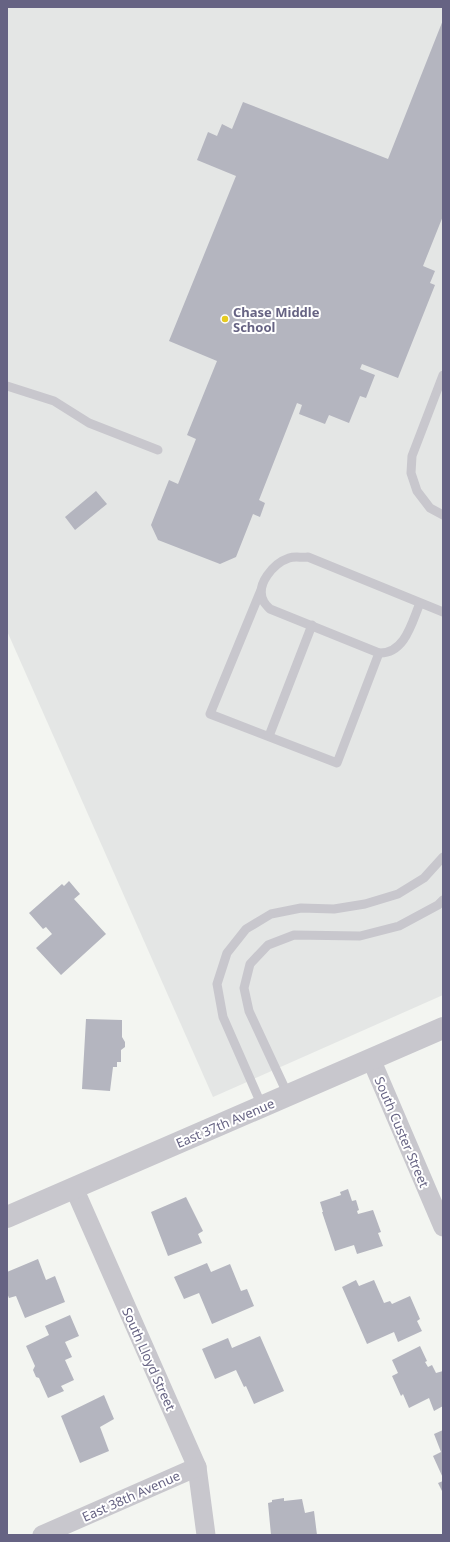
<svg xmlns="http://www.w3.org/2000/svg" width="450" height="1542" viewBox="0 0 450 1542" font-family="'Noto Sans',sans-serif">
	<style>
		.built { fill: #e4e6e5 }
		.building { fill: #b4b5bf }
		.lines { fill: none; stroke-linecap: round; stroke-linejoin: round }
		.service { stroke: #c8c7cd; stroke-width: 9 }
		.minor { stroke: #c8c7cd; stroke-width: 19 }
		.tertiary { stroke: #c8c7cd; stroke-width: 22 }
		.poi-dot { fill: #e6cb20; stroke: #fff; stroke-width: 1.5 }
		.labels { text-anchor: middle; stroke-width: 4; stroke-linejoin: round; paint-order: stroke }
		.poi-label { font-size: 13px; font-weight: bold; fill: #666383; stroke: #fff; text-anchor: start }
		.street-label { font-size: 13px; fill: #666383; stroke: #fff }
	</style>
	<rect width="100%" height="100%" fill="#f3f5f1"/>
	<polygon class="built" points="7,7 443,7 443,995 213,1097 7,631"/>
	<g class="building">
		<polygon points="443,20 443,216 423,266 435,271 430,283 435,285 398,378 362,364 360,369 375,375 366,398 360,396 349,423 329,415 325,424 299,414 302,405 297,403 259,500 265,503 260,517 253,514 236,557 220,564 158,540 151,525 169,480 178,484 196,439 187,435 217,361 169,341 236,176 197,160 208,132 217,136 222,124 232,129 243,102 388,159"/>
		<polygon points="96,491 107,504 75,530 65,517"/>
		<polygon points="69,881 80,894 74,899 106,934 61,975 36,948 52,934 46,927 43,929 29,913 62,884 64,886"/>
		<polygon points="86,1019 122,1020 122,1037 125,1042 125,1047 121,1050 121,1062 117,1062 117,1067 113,1067 110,1091 82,1089"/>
		<polygon points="348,1189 352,1201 356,1200 359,1210 357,1211 358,1214 373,1210 381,1232 378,1233 383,1246 357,1254 354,1245 335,1251 322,1212 323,1212 320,1202 341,1195 340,1192"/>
		<polygon points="186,1197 203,1231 198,1234 202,1243 168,1256 151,1212"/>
		<polygon points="38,1259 46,1280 55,1276 65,1302 25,1318 16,1296 9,1298 7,1293 7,1272"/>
		<polygon points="207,1263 211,1272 230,1264 241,1291 247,1289 254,1306 212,1324 199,1293 184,1299 174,1277"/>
		<polygon points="356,1280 359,1286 374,1280 384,1303 390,1301 392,1304 410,1296 420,1319 417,1321 422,1331 398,1342 394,1332 367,1344 342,1287"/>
		<polygon points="70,1315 79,1336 65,1342 72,1357 65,1360 74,1380 61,1386 64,1391 48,1398 39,1378 36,1377 33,1370 35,1366 26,1346 49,1335 45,1326"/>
		<polygon points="260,1336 284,1391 254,1404 246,1386 244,1387 236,1370 215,1379 202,1349 228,1338 232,1348"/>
		<polygon points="420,1346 427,1361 425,1362 428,1367 432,1365 436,1373 443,1371 443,1406 434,1411 429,1398 409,1408 403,1394 401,1396 392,1376 398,1373 392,1360"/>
		<polygon points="104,1395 114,1419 100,1427 109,1451 80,1463 61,1416"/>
		<polygon points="443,1430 443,1478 433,1456 441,1452 434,1434"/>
		<polygon points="443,1481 443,1493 438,1483"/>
		<polygon points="284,1498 284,1501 302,1499 305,1513 314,1511 317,1535 271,1535 268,1503 272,1502 272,1500"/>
	</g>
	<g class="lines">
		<g class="service">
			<polyline points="443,375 412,456 411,473 417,491 430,508 443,515"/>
			<polyline points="7,386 54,401 89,423 158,450"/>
			<polyline points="261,590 210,714 337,763 379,653"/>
			<path d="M420 603C412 622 405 654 379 653L270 609C268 607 265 604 264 602 254 585 274 563 289 558 295 556 302 558 308 557L443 612"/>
			<polyline points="269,736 312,625"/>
			<polyline points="288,1095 249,1011 244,988 250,964 268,945 294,935 360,936 399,926 438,905 443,900"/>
			<polyline points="262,1106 223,1017 217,984 227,953 246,929 271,914 301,908 334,909 365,904 398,894 424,878 443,857"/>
		</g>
		<g class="minor">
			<polyline points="371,1059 443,1227"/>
			<polyline points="74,1188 197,1467 206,1535"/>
			<polyline points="42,1535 197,1467"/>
		</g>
		<polyline class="tertiary" points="7,1217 443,1028"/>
	</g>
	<circle class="poi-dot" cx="225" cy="319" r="4"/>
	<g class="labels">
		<g class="poi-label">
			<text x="233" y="317">Chase Middle<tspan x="233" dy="15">School</tspan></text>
		</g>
		<g class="street-label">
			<text transform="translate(225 1123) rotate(-23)" y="5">East 37th Avenue</text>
			<text transform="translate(402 1132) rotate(67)" y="5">South Custer Street</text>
			<text transform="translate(149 1359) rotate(66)" y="5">South Lloyd Street</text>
			<text transform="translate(131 1496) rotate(-24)" y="5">East 38th Avenue</text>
		</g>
	</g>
	<rect width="450" height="1542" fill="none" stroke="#666383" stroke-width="16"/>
</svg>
